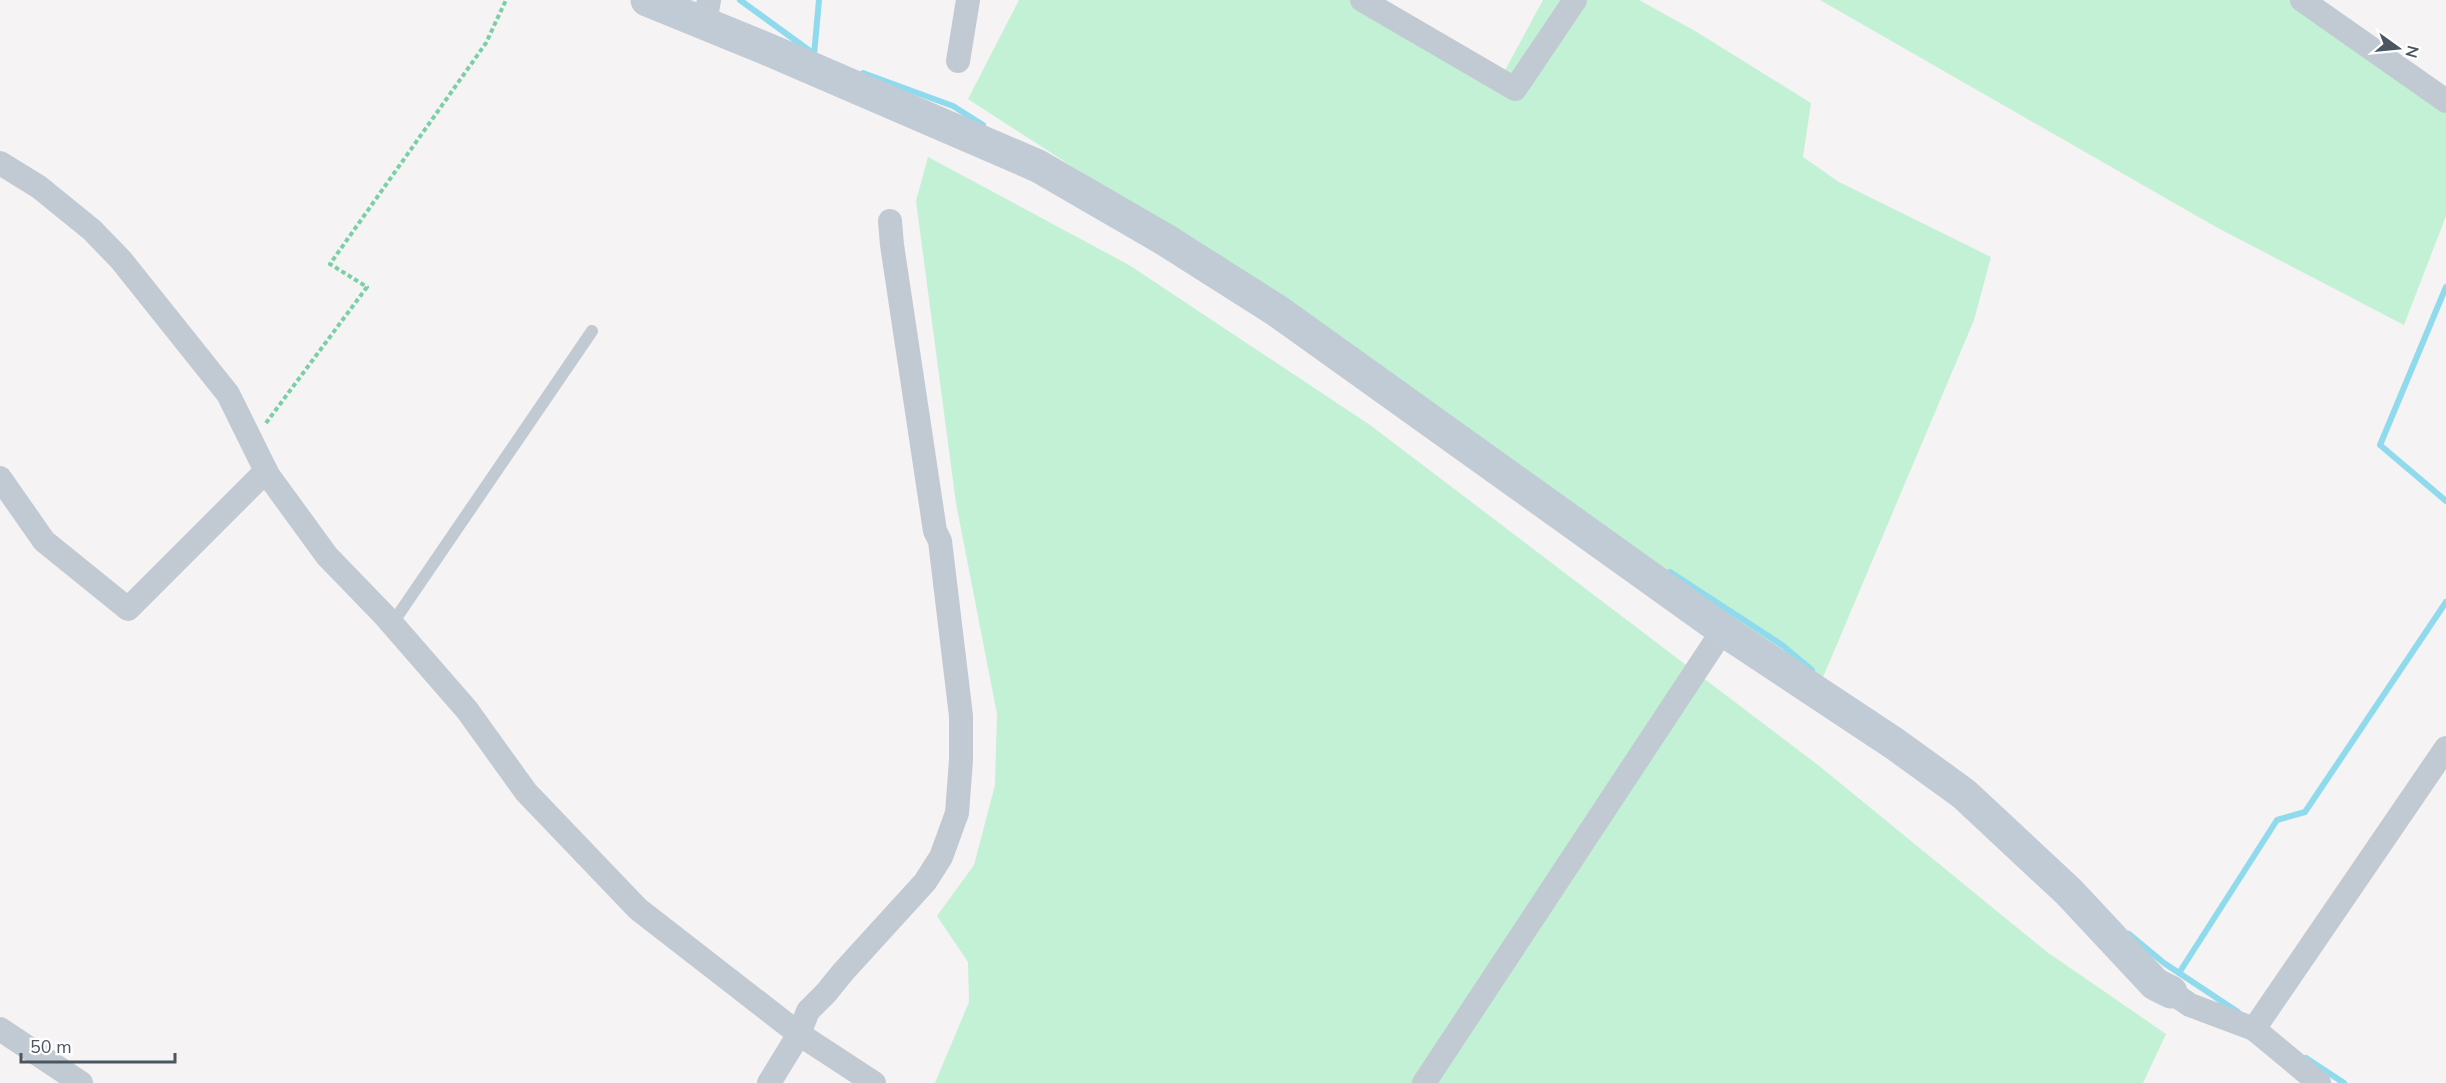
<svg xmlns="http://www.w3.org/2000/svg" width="2446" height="1083" viewBox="0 0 2446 1083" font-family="'Nunito Sans',sans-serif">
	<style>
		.green { fill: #c3f1d5 }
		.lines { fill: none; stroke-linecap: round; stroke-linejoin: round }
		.stream { stroke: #90daee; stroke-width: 6 }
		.path { stroke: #7ad0a6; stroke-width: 4; stroke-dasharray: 4.5 3; stroke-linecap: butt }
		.lane { stroke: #c1cad2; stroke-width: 12 }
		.street { stroke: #c1cad2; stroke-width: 24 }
		.secondary { stroke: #c1cbd6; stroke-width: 33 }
	</style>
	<rect width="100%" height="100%" fill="#f5f3f3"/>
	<g class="green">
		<polygon points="1019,0 1351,0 1496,87 1543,0 1639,0 1695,31 1811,103 1803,157 1839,182 1991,257 1974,320 1821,682 1093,180 968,99"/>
		<polygon points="1820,0 2311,0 2446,88 2446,216 2404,325 2216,227"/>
		<polygon points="928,157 1129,265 1370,425 1818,765 2047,952 2166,1034 2143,1083 935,1083 969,1002 968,962 937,916 974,865 995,785 997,714 956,503 916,201"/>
	</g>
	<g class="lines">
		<g class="stream">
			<polyline points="740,0 810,51"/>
			<polyline points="814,55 819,0"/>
			<polyline points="863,73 953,106 983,125"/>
			<polyline points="2446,287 2380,445 2446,501"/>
			<polyline points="1670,572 1782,645 1812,670"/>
			<polyline points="2129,934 2164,963 2238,1012"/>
			<polyline points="2179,973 2277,820 2305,812 2446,602"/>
			<polyline points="2306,1058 2344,1083"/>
		</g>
		<polyline class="path" points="266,423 367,287 330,264 486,43 506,0"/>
		<polyline class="lane" points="392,624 592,331"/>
		<g class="street">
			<polyline points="1362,0 1515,89 1575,0"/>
			<polyline points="2302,0 2446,101"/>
			<polyline points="705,24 709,0"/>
			<polyline points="958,61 968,0"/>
			<polyline points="0,163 39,187 92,230 121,260 228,394 268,475 327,556 386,617 467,710 526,792 638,909 799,1034 874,1083"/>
			<polyline points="0,478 44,541 128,609 266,471"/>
			<polyline points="2171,992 2190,1005 2254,1029 2319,1083"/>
			<polyline points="0,1029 81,1083"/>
			<polyline points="2254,1029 2446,748"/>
			<polyline points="769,1083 799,1034 808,1011 826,993 843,972 925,882 941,857 957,813 961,760 961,716 940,541 935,531 892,245 890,221"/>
			<polyline points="1424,1083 1723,630"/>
		</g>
		<polyline class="secondary" points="647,0 767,49 1038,166 1164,239 1276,310 1723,630 1895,744 1964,794 2069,892 2155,984 2171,992"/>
	</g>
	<g transform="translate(2398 48) rotate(105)" stroke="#ffffff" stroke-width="4.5" paint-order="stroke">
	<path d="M0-4.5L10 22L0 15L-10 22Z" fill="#4a5661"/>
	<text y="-9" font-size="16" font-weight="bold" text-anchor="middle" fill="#4a5661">N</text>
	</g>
	<path d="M21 1053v9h154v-9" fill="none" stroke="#4a5661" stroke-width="3"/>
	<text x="30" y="1053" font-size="18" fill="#4a5661" stroke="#ffffff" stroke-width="4.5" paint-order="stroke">50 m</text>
</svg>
